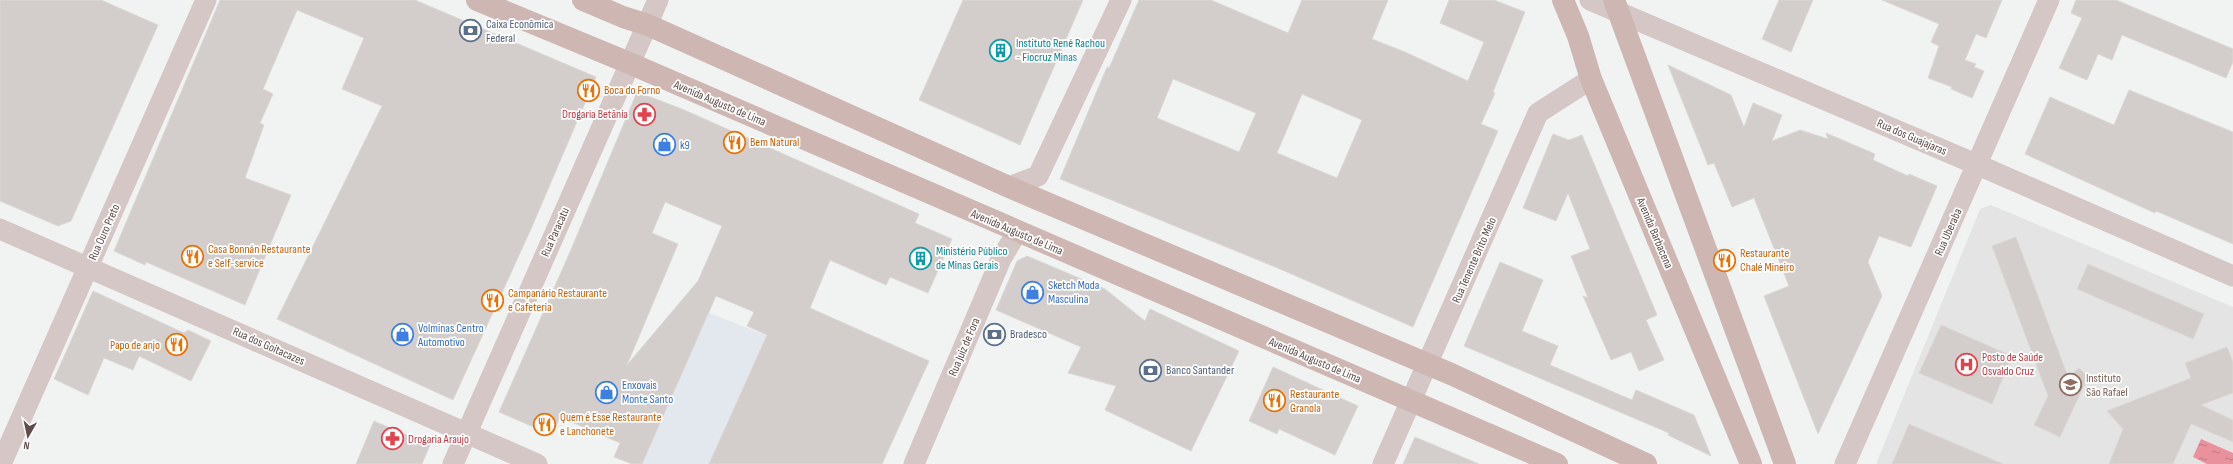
<svg xmlns="http://www.w3.org/2000/svg" width="2233" height="464" viewBox="0 0 2233 464" font-family="'Sofia Sans Condensed',sans-serif">
	<style>
		.commercial { fill: #e2e8ee }
		.education { fill: #e3e4e3 }
		.water { fill: url(#water-ripples) }
		.building { fill: #d3cecb; stroke: #dcd8d5; fill-rule: evenodd }
		.lines { fill: none; stroke-linecap: round; stroke-linejoin: round }
		.minor { stroke: #d5c7c6; stroke-width: 21 }
		.major { stroke: #ceb7b2; stroke-width: 22 }
		.labels { text-anchor: middle; stroke-width: 3.5; stroke-linejoin: round; paint-order: stroke }
		.service-label { font-size: 12px; fill: #4e5e75; stroke: #fff; text-anchor: start }
		.culture-label { font-size: 12px; fill: #0d838f; stroke: #fff; text-anchor: start }
		.food-label { font-size: 12px; fill: #c56008; stroke: #fff; text-anchor: start }
		.street-label { font-size: 12px; fill: #5e4c49; stroke: #fff }
		.health-label { font-size: 12px; fill: #be3a42; stroke: #fff; text-anchor: start }
		.shop-label { font-size: 12px; fill: #366cbe; stroke: #fff; text-anchor: start }
		.education-label { font-size: 12px; fill: #785e54; stroke: #fff; text-anchor: start }
	</style>
	<defs>
		<pattern id="water-ripples" width="26" height="14" patternUnits="userSpaceOnUse"><rect width="26" height="14" fill="#e9919c"/><path d="M2 4q2-2 4 0t4 0M15 11q2-2 4 0t4 0" fill="none" stroke="#c07981"/></pattern>
	</defs>
	<rect width="100%" height="100%" fill="#f1f3f3"/>
	<polygon class="commercial" points="684,303 793,346 743,464 632,464 614,457"/>
	<polygon class="education" points="1991,205 2233,307 2233,464 1876,464 1980,209"/>
	<polygon class="water" points="2201,439 2233,453 2233,464 2207,464 2193,457"/>
	<g class="building">
		<polygon points="0,0 101,0 158,25 71,221 58,226 0,201"/>
		<polygon points="220,0 415,0 596,77 531,229 453,400 277,319 382,106 342,89 364,38 297,10 263,89 273,94 260,123 264,125 245,178 291,195 245,305 146,262 145,265 114,251"/>
		<polygon points="963,0 1083,0 1020,145 919,100"/>
		<path d="M1139 0H1211L1288 33 1302 0H1388L1372 39 1405 52 1468 81 1484 42 1440 23 1449 0H1494L1525 12 1493 92 1495 93 1481 124 1498 131 1413 327 1280 269 1060 179 1107 67 1109 68ZM1173 79 1256 113 1239 152 1157 118ZM1302 94 1362 120 1337 178 1277 153Z"/>
		<polygon points="1779,0 1813,0 1791,52 1762,39"/>
		<polygon points="1882,0 2002,0 1986,38 1976,34 1965,60 1976,64 1974,67 1984,71 1972,98 1951,89 1952,87 1928,78 1939,46 1931,42 1939,24"/>
		<polygon points="2076,0 2116,0 2233,49 2233,62 2226,78 2122,35 2112,60 2098,54 2087,80 2059,68 2082,18 2071,13"/>
		<polygon points="1668,65 1731,95 1744,127 1753,103 1782,115 1772,141 1800,130 1828,139 1826,133 1875,154 1873,160 1908,176 1909,174 1937,186 1911,247 1879,236 1868,262 1882,296 1818,434 1764,296 1789,286 1754,198 1732,207 1714,163 1708,165"/>
		<polygon points="2129,90 2233,132 2233,244 2156,211 2155,213 2126,200 2025,154 2050,97 2114,125"/>
		<path d="M637 92 682 109 919 214 915 223 952 239 928 293 890 277 886 285 830 260 810 308 929 361 882 464H709L767 335 747 326 754 312 716 296 642 464H632L614 457 620 443 560 417 552 435 499 412 570 252ZM665 202 722 226 698 281 627 365 678 244 652 233Z"/>
		<polygon points="1553,134 1569,140 1582,135 1657,315 1646,320 1664,360 1639,371 1631,352 1611,360 1583,296 1588,298 1571,256 1590,249 1568,193 1556,221 1523,208"/>
		<polygon points="2016,237 2068,377 2079,368 2088,377 2060,437 2034,425 2048,396 1992,246"/>
		<polygon points="1027,256 1105,289 1145,321 1150,309 1239,351 1191,451 1105,410 1116,386 1068,373 1081,347 996,310 1017,261"/>
		<polygon points="1500,262 1543,280 1522,331 1558,346 1550,365 1632,400 1636,390 1694,415 1711,456 1668,435 1669,433 1464,346"/>
		<polygon points="2088,264 2204,314 2193,339 2077,289"/>
		<polygon points="93,291 184,333 188,330 211,341 191,381 139,356 133,370 104,358 88,395 54,379"/>
		<polygon points="1941,325 2012,356 1992,404 1919,373"/>
		<polygon points="2227,347 2233,362 2233,393 2201,405 2233,420 2233,442 2191,424 2173,464 2109,464 2123,429 2107,411 2191,378 2185,363"/>
		<polygon points="1273,367 1358,406 1335,455 1279,429 1277,434 1249,421"/>
		<polygon points="374,421 430,445 422,464 356,464"/>
		<polygon points="1909,424 2003,464 1892,464"/>
		<polygon points="1415,437 1479,464 1403,464"/>
	</g>
	<g class="lines">
		<g class="minor">
			<polyline points="1590,0 1978,165 2233,276"/>
			<polyline points="1009,187 1038,176 1121,0"/>
			<polyline points="0,229 537,464"/>
			<polyline points="1,464 206,0"/>
			<polyline points="453,464 658,0"/>
			<polyline points="914,464 1001,259 1017,232"/>
			<polyline points="1383,464 1538,113 1591,79"/>
			<polyline points="1845,464 2049,0"/>
		</g>
		<g class="major">
			<polyline points="477,0 629,63 1557,464"/>
			<polyline points="583,0 623,17 648,25 1009,187 1451,374 1646,464"/>
			<polyline points="1563,0 1578,36 1591,79 1751,464"/>
			<polyline points="1614,0 1785,464"/>
		</g>
	</g>
	<defs>
		<symbol id="bank-ring" viewBox="-11 -11 22 22"><circle r="9.5" fill="#fff" stroke="#5c6f8a" stroke-width="1.5"/><path d="M-6-4H6V4H-6ZM0-2.3a2.3 2.3 0 1 0 0 4.6a2.3 2.3 0 1 0 0-4.6Z" fill="#5c6f8a"/></symbol>
		<symbol id="building-ring" viewBox="-11 -11 22 22"><circle r="9.5" fill="#fff" stroke="#0f9aa8" stroke-width="1.5"/><path d="M-4-6H4V6H1V3H-1V6H-4ZM-2.5-4.3h1.7v1.8h-1.7ZM.8-4.3h1.7v1.8H.8ZM-2.5-1h1.7V.8h-1.7ZM.8-1h1.7V.8H.8Z" fill="#0f9aa8"/></symbol>
		<symbol id="restaurant-ring" viewBox="-11 -11 22 22"><circle r="9.5" fill="#fff" stroke="#e8710a" stroke-width="1.5"/><path d="M-5-6h1v4h1v-4h1v4h1v-4h1v5L-1.5 .5V6h-2V.5L-5-1ZM5-6V6H3V1.5H1.5Q1.5-4 5-6Z" fill="#e8710a"/></symbol>
		<symbol id="pharmacy-ring" viewBox="-11 -11 22 22"><circle r="9.5" fill="#fff" stroke="#e0444e" stroke-width="1.5"/><path d="M-2-6h4v4h4v4h-4v4h-4v-4h-4v-4h4Z" fill="#e0444e"/></symbol>
		<symbol id="shop-ring" viewBox="-11 -11 22 22"><circle r="9.5" fill="#fff" stroke="#3f7fe0" stroke-width="1.5"/><path d="M-5-2.5h2.3a2.7 3.5 0 0 1 5.4 0H5L5.5 6h-11ZM-1.5-2.5h3a1.5 2.3 0 0 0-3 0Z" fill="#3f7fe0"/></symbol>
		<symbol id="hospital-ring" viewBox="-11 -11 22 22"><circle r="9.5" fill="#fff" stroke="#e0444e" stroke-width="1.5"/><path d="M-5-5h3v3.5h4V-5h3V5h-3V1.5h-4V5h-3Z" fill="#e0444e"/></symbol>
		<symbol id="school-ring" viewBox="-11 -11 22 22"><circle r="9.5" fill="#fff" stroke="#8d6e63" stroke-width="1.5"/><path d="M0-5L7-2L0 1L-7-2ZM-4 1L0 2.5L4 1V4Q0 6-4 4Z" fill="#8d6e63"/></symbol>
	</defs>
	<g fill-rule="evenodd">
		<use href="#bank-ring" x="458" y="18" width="25" height="25"/>
		<use href="#building-ring" x="988" y="38" width="25" height="25"/>
		<use href="#restaurant-ring" x="576" y="78" width="25" height="25"/>
		<use href="#pharmacy-ring" x="632" y="102" width="25" height="25"/>
		<use href="#restaurant-ring" x="722" y="130" width="25" height="25"/>
		<use href="#shop-ring" x="652" y="132" width="25" height="25"/>
		<use href="#restaurant-ring" x="180" y="244" width="25" height="25"/>
		<use href="#building-ring" x="908" y="246" width="25" height="25"/>
		<use href="#restaurant-ring" x="1712" y="248" width="25" height="25"/>
		<use href="#shop-ring" x="1020" y="280" width="25" height="25"/>
		<use href="#restaurant-ring" x="480" y="288" width="25" height="25"/>
		<use href="#bank-ring" x="982" y="322" width="25" height="25"/>
		<use href="#shop-ring" x="390" y="322" width="25" height="25"/>
		<use href="#restaurant-ring" x="164" y="332" width="25" height="25"/>
		<use href="#hospital-ring" x="1954" y="352" width="25" height="25"/>
		<use href="#bank-ring" x="1138" y="358" width="25" height="25"/>
		<use href="#school-ring" x="2058" y="372" width="25" height="25"/>
		<use href="#shop-ring" x="594" y="380" width="25" height="25"/>
		<use href="#restaurant-ring" x="1262" y="388" width="25" height="25"/>
		<use href="#restaurant-ring" x="532" y="412" width="25" height="25"/>
		<use href="#pharmacy-ring" x="380" y="426" width="25" height="25"/>
	</g>
	<g class="labels">
		<g class="service-label">
			<text x="486" y="28">Caixa Econômica<tspan x="486" dy="14">Federal</tspan></text>
			<text x="1010" y="338">Bradesco</text>
			<text x="1166" y="374">Banco Santander</text>
		</g>
		<g class="culture-label">
			<text x="1016" y="47">Instituto René Rachou<tspan x="1016" dy="14">- Fiocruz Minas</tspan></text>
			<text x="936" y="255">Ministério Público<tspan x="936" dy="14">de Minas Gerais</tspan></text>
		</g>
		<g class="food-label">
			<text x="604" y="94">Boca do Forno</text>
			<text x="750" y="146">Bem Natural</text>
			<text x="208" y="253">Casa Bonnán Restaurante<tspan x="208" dy="14">e Self-service</tspan></text>
			<text x="1740" y="257">Restaurante<tspan x="1740" dy="14">Chalé Mineiro</tspan></text>
			<text x="508" y="297">Campanário Restaurante<tspan x="508" dy="14">e Cafeteria</tspan></text>
			<text x="160" y="349" text-anchor="end">Papo de anjo</text>
			<text x="1290" y="398">Restaurante<tspan x="1290" dy="14">Granola</tspan></text>
			<text x="560" y="421">Quem é Esse Restaurante<tspan x="560" dy="14">e Lanchonete</tspan></text>
		</g>
		<g class="street-label">
			<text transform="translate(720 103) rotate(23)" y="4">Avenida Augusto de Lima</text>
			<text transform="translate(1912 137) rotate(23)" y="4">Rua dos Guajajaras</text>
			<text transform="translate(104 232) rotate(-66)" y="4">Rua Ouro Preto</text>
			<text transform="translate(555 232) rotate(-66)" y="4">Rua Paracatu</text>
			<text transform="translate(1017 232) rotate(23)" y="4">Avenida Augusto de Lima</text>
			<text transform="translate(1948 232) rotate(-66)" y="4">Rua Uberaba</text>
			<text transform="translate(1655 233) rotate(67)" y="4">Avenida Barbacena</text>
			<text transform="translate(1474 260) rotate(-66)" y="4">Rua Tenente Brito Melo</text>
			<text transform="translate(269 346) rotate(24)" y="4">Rua dos Goitacazes</text>
			<text transform="translate(964 347) rotate(-67)" y="4">Rua Juiz de Fora</text>
			<text transform="translate(1315 360) rotate(23)" y="4">Avenida Augusto de Lima</text>
		</g>
		<g class="health-label">
			<text x="628" y="118" text-anchor="end">Drogaria Betânia</text>
			<text x="1982" y="361">Posto de Saúde<tspan x="1982" dy="14">Osvaldo Cruz</tspan></text>
			<text x="408" y="443">Drogaria Araujo</text>
		</g>
		<g class="shop-label">
			<text x="680" y="149">k9</text>
			<text x="1048" y="289">Sketch Moda<tspan x="1048" dy="14">Masculina</tspan></text>
			<text x="418" y="332">Volminas Centro<tspan x="418" dy="14">Automotivo</tspan></text>
			<text x="622" y="389">Enxovais<tspan x="622" dy="14">Monte Santo</tspan></text>
		</g>
		<g class="education-label">
			<text x="2086" y="382">Instituto<tspan x="2086" dy="14">São Rafael</tspan></text>
		</g>
	</g>
	<g transform="translate(28 436) rotate(189)" stroke="#ffffff" stroke-width="3" paint-order="stroke">
	<path d="M0-3L7 15L0 10L-7 15Z" fill="#5e4c49"/>
	<text y="-6" font-size="11" font-weight="bold" text-anchor="middle" fill="#5e4c49">N</text>
	</g>
</svg>
